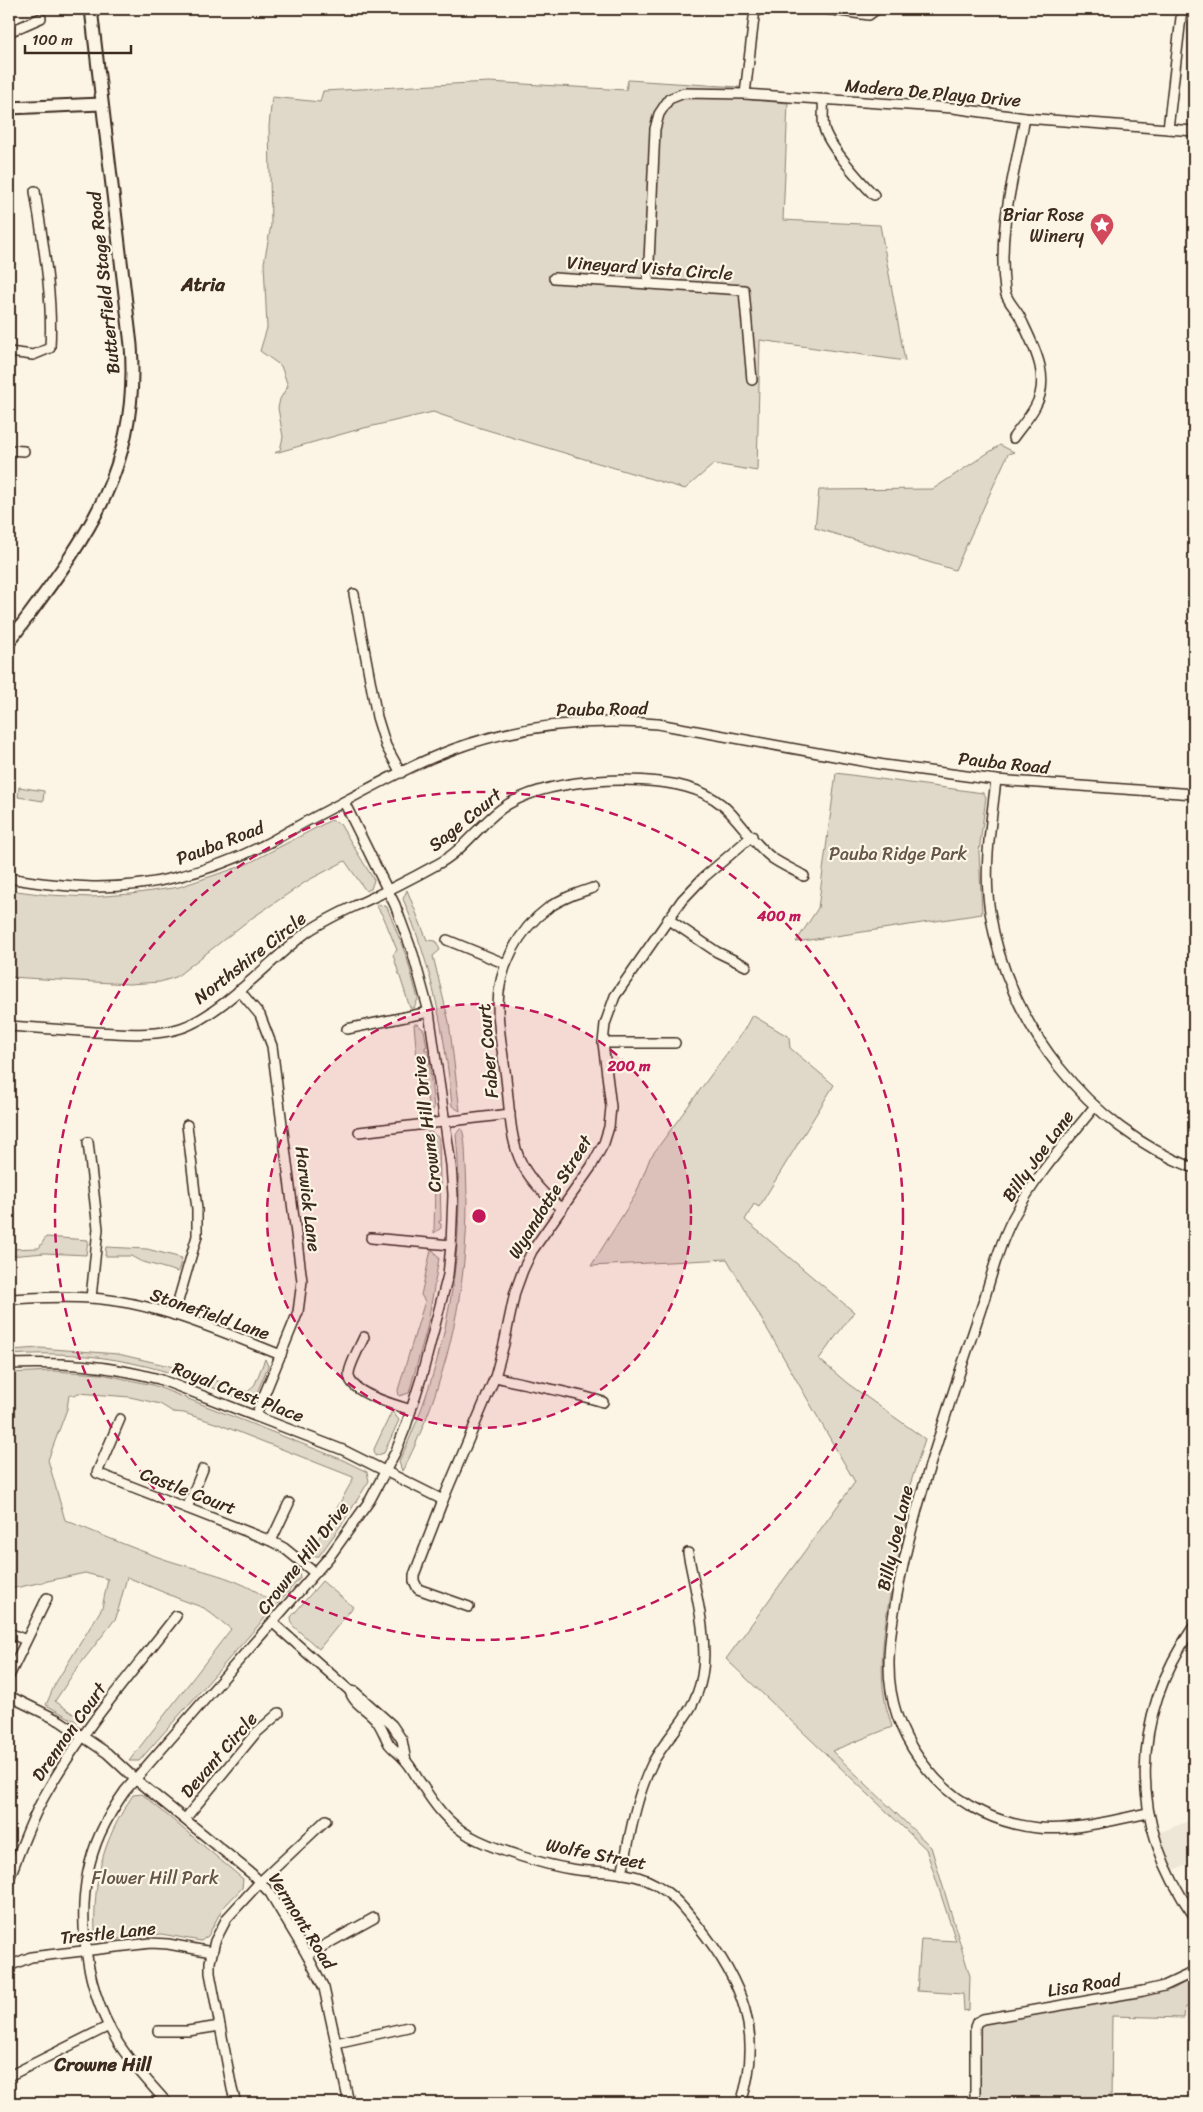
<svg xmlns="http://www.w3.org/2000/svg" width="1203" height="2112" viewBox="0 0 1203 2112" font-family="Sriracha,sans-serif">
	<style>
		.built { fill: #eee6d6 }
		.green { fill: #e0d8c8; stroke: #8e8173 }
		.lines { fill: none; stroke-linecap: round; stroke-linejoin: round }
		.minor-casing { stroke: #3b2a1e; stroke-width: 12 }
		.major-casing { stroke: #3b2a1e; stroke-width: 15 }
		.minor { stroke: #fcf5e5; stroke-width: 9 }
		.major { stroke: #fcf5e5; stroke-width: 11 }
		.ring { fill: none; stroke: #c2185b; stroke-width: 2.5; stroke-dasharray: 9 6 }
		.labels { text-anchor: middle; stroke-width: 4.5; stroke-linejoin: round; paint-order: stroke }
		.street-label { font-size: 18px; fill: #3b2a1e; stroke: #fcf5e5 }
		.poi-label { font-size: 18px; fill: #3b2a1e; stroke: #fcf5e5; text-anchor: end }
		.park-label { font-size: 18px; fill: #645648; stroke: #fcf5e5 }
		.neighbourhood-label { font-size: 19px; font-weight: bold; fill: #3b2a1e; stroke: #fcf5e5 }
		.centre { fill: #c2185b; stroke: #fcf5e5; stroke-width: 2.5 }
		.ring-label { font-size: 15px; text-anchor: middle; font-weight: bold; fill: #c2185b; stroke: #fcf5e5; stroke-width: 4.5; stroke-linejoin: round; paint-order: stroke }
	</style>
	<rect width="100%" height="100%" fill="#fcf5e5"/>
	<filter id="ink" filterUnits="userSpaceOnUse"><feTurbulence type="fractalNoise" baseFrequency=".02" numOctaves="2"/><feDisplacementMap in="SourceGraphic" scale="10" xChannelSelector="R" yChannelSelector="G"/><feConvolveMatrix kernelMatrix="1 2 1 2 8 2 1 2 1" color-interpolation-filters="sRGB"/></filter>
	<g filter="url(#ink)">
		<polygon class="built" points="1194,1819 1194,1862 1173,1870 1158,1833"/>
		<g class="green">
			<path d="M628 80 739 87C741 94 746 98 752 100L788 103 783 220 880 225 905 361 760 340 757 471 714 464 685 489 474 426 433 412 360 429 275 453 280 450 283 437 278 408 280 399 288 386 281 366 260 351 267 328 264 263 271 225 269 126 272 97 320 102 323 91 489 82 626 90Z"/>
			<polygon points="1000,445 1014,452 1008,454 955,570 815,528 819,490 933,489"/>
			<polygon points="836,773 983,793 986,797 979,852 982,914 796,942 818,908"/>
			<polygon points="19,787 44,791 43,801 18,797"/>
			<polygon points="331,820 340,824 374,880 371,889 366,891 345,861 307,881 249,920 176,977 160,982 129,984 9,977 9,890 48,895 91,897 131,894 179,887 245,865"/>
			<path d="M407 890 427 940 436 941 440 950 433 956 449 1022 460 1111 452 1106C445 1032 432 967 403 899Z"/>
			<polygon points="378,904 387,907 407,958 418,999 414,1008 410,1008 393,955 397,950 384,918 376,905"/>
			<path d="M752 1015 789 1037 790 1048 834 1085 759 1207 754 1204 745 1220 854 1312 819 1359 847 1383 925 1439 904 1503 911 1506C897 1564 874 1642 885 1701 886 1709 890 1718 892 1727L832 1751 931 1847 970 1976 969 2010 964 2011 963 1994 917 1991 921 1939 956 1941 926 1849 726 1659 855 1482 727 1259 591 1266 636 1194 650 1158 744 1030Z"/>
			<polygon points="414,1024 417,1024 424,1030 427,1047 425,1047 425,1050 428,1050 434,1108 430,1115 423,1074 418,1071"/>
			<path d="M461 1128C466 1136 465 1157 466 1168 471 1253 457 1340 426 1419 419 1436 412 1454 402 1471L399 1462C448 1359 467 1249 456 1134Z"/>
			<polygon points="427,1132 431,1132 439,1138 441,1221 439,1221 439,1223 441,1224 441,1228 434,1233 435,1182 427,1179"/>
			<polygon points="46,1237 88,1240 86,1255 45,1253 9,1256 9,1249 39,1248"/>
			<polygon points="106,1247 147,1249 182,1258 178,1272 140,1261 131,1256 105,1256"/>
			<polygon points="431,1250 433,1250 439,1258 427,1328 409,1393 399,1396 398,1390 425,1301 421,1295"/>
			<path d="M40 1348 118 1354 174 1367 176 1366 248 1392 255 1384 265 1359 268 1366 255 1398 247 1402C166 1366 98 1349 9 1355V1350Z"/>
			<path d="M53 1371 102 1374 153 1385 343 1460 367 1472 369 1481 342 1524 319 1556 311 1557V1550L331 1519 353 1479V1477L218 1424 184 1413 173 1412 160 1404 130 1397 78 1393 75 1395H69L67 1409 48 1460 65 1520C97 1533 129 1547 161 1558 198 1571 239 1576 270 1601L299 1570 300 1578 139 1761H129L231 1629 204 1608 177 1598 127 1577 116 1618 75 1671 55 1701 79 1718 80 1721 77 1722 46 1705 55 1684 102 1608 108 1579 85 1573 15 1588 9 1585V1373Z"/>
			<polygon points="392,1411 399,1420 384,1453 375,1456 374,1449"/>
			<polygon points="322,1581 353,1607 319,1649 292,1625 291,1617"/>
			<path d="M142 1794 243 1879 242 1888 222 1909 208 1936 201 1941 161 1934 102 1941 95 1935C93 1880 102 1841 133 1795Z"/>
			<polygon points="1194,1977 1194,2003 1185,2008 1184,2018 1112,2016 1111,2103 978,2103 979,2030 981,2025 987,2021 1107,2002 1173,1989"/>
		</g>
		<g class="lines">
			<defs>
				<g id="minor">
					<polyline points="826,9 869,15 877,9"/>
					<polyline points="9,32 41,18"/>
					<polyline points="745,94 755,9"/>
					<path d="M823 100C824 109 822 120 824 128 828 145 861 182 874 195"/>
					<polyline points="1168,129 1182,9"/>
					<polyline points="554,278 744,290 752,380"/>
					<polyline points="648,284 655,129 659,114 669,99 684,93 745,94 953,108 1025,118 1194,131"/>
					<path d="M9 352 33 355 50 348C53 295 43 243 35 191"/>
					<path d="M1013 438C1020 428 1029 418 1035 407 1052 377 1033 345 1020 317 1016 309 1006 300 1005 291 997 232 1014 175 1025 118"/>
					<polyline points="9,450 24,451"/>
					<polyline points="354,594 377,717 386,746 401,773"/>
					<path d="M996 780C991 824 983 869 990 912 1007 1023 1088 1128 1194 1168"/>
					<path d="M9 878C66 888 119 892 177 877 205 870 236 859 262 846 279 838 295 827 311 819 358 795 405 767 454 749 520 725 588 718 658 724L884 765 996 780 1194 794"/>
					<polyline points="668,919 717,952 746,966"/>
					<polyline points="447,940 506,964"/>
					<polyline points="239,990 260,1015 272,1046 302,1281 298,1312 256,1415"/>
					<path d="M9 1026C38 1028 66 1030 95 1032 124 1033 153 1037 181 1028 219 1016 270 961 303 935 320 922 340 913 359 904 385 892 411 879 436 865 462 852 478 826 501 809 542 778 637 774 686 787 735 800 739 832 772 858 782 865 794 870 804 876"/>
					<polyline points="347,1029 429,1012"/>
					<polyline points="603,1043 675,1043"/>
					<path d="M1095 1106C1066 1142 1035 1177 1013 1218 1000 1243 992 1273 984 1300 969 1345 953 1391 939 1437 921 1492 906 1543 896 1600 891 1629 886 1661 891 1691 897 1726 912 1753 936 1779 962 1807 1000 1824 1038 1828 1074 1831 1113 1820 1148 1813"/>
					<polyline points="359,1132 510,1114"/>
					<polyline points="88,1142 98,1229 91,1298"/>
					<path d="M562 1209C509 1167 513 1141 506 1078 503 1054 498 1030 498 1006 498 969 518 930 548 908 562 898 578 893 593 888"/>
					<polyline points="371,1238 451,1245"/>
					<path d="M9 1299C36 1298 63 1296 90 1298 156 1302 220 1331 281 1355"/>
					<polyline points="174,1315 197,1236 197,1209 187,1125"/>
					<path d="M364 1337C360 1346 349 1366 349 1374 348 1393 396 1405 411 1410"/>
					<path d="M9 1364C63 1362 106 1365 159 1379L343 1450 443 1500"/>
					<path d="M495 1377C531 1386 568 1391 603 1402"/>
					<polyline points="120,1419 97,1473 271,1541 284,1548 315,1573"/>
					<polyline points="187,1508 203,1469"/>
					<polyline points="271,1541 289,1503"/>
					<polyline points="469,1607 418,1589 414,1581 414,1575 443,1500 495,1377 504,1344 515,1292 523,1270 532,1251 591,1167 604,1143 609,1127 611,1107 603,1043 605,1024 615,996 682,900 703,878 752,836"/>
					<polyline points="273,1623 350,1691 355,1692 392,1725 402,1740 406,1761"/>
					<path d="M1194 1626C1130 1718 1128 1823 1194 1916"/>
					<polyline points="9,1633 26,1640"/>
					<polyline points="9,1676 47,1598"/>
					<path d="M350 1691C353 1704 369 1710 377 1721 382 1728 385 1737 389 1744 394 1750 400 1754 405 1760 411 1766 415 1775 420 1782 434 1804 447 1823 470 1836 493 1849 545 1865 571 1869 593 1873 616 1870 638 1877 665 1885 681 1904 698 1926 742 1980 764 2034 741 2103"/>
					<polyline points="9,1696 60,1721 107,1753 135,1779 252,1874 270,1893 307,1955 324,1988 349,2103"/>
					<polyline points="185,1819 255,1734 279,1713"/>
					<path d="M622 1874C630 1836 635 1799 652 1764 669 1732 695 1715 702 1676 709 1639 695 1590 688 1553"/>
					<path d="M9 1879C20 1851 30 1821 45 1795 81 1731 131 1674 176 1616"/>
					<polyline points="307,1955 374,1918"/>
					<polyline points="9,1966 31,1957 151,1943 168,1944 212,1952"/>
					<polyline points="158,2031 188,2031 220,2026"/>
					<polyline points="336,2043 408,2027"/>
					<polyline points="9,2076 109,2026"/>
					<path d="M167 2103C150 2083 131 2064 117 2041 82 1983 72 1897 100 1834 107 1819 115 1805 125 1791L330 1556 370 1500 396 1451 406 1426 422 1375 448 1275 451 1245 453 1195 451 1165 429 1012 413 954 395 905 344 802"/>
					<polyline points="236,2103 232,2089 210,1973 210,1962 215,1941 227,1918 260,1882 326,1820"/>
					<polyline points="975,2103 975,2027 977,2022 983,2019 1143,1991 1164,1986 1194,1972"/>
				</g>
				<g id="major">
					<polyline points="9,108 101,104"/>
					<path d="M9 642C80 545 141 474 131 345L91 9"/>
				</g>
			</defs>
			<use href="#minor" class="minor-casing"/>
			<use href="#major" class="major-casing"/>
			<use href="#minor" class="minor"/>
			<use href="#major" class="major"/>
		</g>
	</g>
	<circle cx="479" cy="1216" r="212" fill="#c2185b" fill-opacity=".12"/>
	<g class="ring">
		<circle cx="479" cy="1216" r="212"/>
		<circle cx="479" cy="1216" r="424"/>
	</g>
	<defs>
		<symbol id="sight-pin" viewBox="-11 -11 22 30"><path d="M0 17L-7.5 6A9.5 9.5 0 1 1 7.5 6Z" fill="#d1495b" stroke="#fcf5e5"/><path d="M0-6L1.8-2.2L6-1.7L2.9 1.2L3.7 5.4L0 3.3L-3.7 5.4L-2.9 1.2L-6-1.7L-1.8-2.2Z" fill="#fff"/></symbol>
	</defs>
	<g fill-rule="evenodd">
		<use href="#sight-pin" x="1088" y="211" width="28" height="38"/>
	</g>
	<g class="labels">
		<g class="street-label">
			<text transform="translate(933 93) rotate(5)" y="6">Madera De Playa Drive</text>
			<text transform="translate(650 268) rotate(4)" y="6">Vineyard Vista Circle</text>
			<text transform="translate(104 283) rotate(-96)" y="6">Butterfield Stage Road</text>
			<text transform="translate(602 709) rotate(-1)" y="6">Pauba Road</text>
			<text transform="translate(1004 763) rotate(6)" y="6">Pauba Road</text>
			<text transform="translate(465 820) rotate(-39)" y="6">Sage Court</text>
			<text transform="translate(220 843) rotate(-21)" y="6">Pauba Road</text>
			<text transform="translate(250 958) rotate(-38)" y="6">Northshire Circle</text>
			<text transform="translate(488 1051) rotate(-95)" y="6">Faber Court</text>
			<text transform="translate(427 1124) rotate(-97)" y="6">Crowne Hill Drive</text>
			<text transform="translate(1038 1156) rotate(-54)" y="6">Billy Joe Lane</text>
			<text transform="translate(550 1197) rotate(-58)" y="6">Wyandotte Street</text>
			<text transform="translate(308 1199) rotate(83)" y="6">Harwick Lane</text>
			<text transform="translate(210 1314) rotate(19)" y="6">Stonefield Lane</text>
			<text transform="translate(238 1392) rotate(21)" y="6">Royal Crest Place</text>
			<text transform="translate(188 1491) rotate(21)" y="6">Castle Court</text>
			<text transform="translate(895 1538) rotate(-77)" y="6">Billy Joe Lane</text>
			<text transform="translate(303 1558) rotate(-52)" y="6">Crowne Hill Drive</text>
			<text transform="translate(69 1732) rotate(-55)" y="6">Drennon Court</text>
			<text transform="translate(219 1755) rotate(-49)" y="6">Devant Circle</text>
			<text transform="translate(596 1854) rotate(11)" y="6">Wolfe Street</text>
			<text transform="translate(302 1921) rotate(58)" y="6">Vermont Road</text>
			<text transform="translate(108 1933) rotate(-6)" y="6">Trestle Lane</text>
			<text transform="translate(1084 1985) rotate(-9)" y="6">Lisa Road</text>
		</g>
		<g class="poi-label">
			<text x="1084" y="221">Briar Rose<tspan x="1084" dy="21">Winery</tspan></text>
		</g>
		<g class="park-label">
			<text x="898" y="860">Pauba Ridge Park</text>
			<text x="155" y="1884">Flower Hill Park</text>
		</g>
		<g class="neighbourhood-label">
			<text x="203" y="291">Atria</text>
			<text x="103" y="2071">Crowne Hill</text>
		</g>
	</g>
	<circle cx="479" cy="1216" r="8" class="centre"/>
	<g class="ring-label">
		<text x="779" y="921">400 m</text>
		<text x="629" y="1071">200 m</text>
	</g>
	<rect width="1203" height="2112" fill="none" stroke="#fcf5e5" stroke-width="30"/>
	<rect x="15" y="15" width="1173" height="2082" fill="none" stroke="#3b2a1e" stroke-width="2" filter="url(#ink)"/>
	<path d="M25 45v8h106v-8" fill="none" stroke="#3b2a1e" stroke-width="2.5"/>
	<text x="32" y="45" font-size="15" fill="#3b2a1e" stroke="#fcf5e5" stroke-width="4" paint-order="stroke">100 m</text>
</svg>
